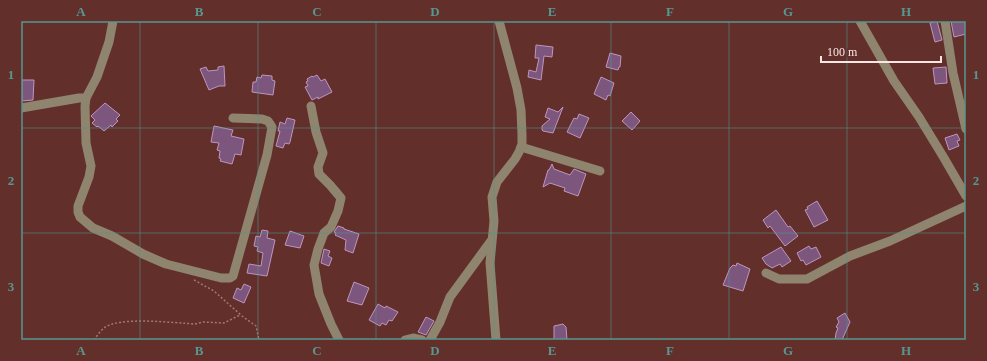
<svg xmlns="http://www.w3.org/2000/svg" width="987" height="361" viewBox="0 0 987 361" font-family="'Times New Roman',serif">
	<style>
		.building { fill: #7c567d; stroke: #be95bf }
		.lines { fill: none; stroke-linecap: round; stroke-linejoin: round }
		.path { stroke: #a07976; stroke-width: 1.5; stroke-dasharray: 2 2; stroke-linecap: butt }
		.minor { stroke: #8f846e; stroke-width: 9 }
		.grid { fill: none; stroke: #569891; stroke-width: 1; stroke-opacity: 0.55 }
		.neatline { fill: none; stroke: #569891; stroke-width: 1.5 }
		.grid-label { font-size: 13px; text-anchor: middle; font-weight: bold; fill: #569891 }
	</style>
	<rect width="100%" height="100%" fill="#632f2b"/>
	<g class="building">
		<polygon points="937,21 942,40 935,42 930,23"/>
		<polygon points="951,21 966,21 966,34 954,37"/>
		<polygon points="536,45 553,47 552,57 544,56 541,80 528,77 529,70 536,72 539,58 535,58"/>
		<polygon points="610,53 621,56 620,67 619,67 618,70 606,67"/>
		<polygon points="224,66 225,86 219,86 209,90 200,69 206,67 208,71 218,70 218,67"/>
		<polygon points="946,67 947,83 935,84 933,68"/>
		<polygon points="262,75 272,76 272,80 275,81 273,95 252,92 253,82 256,82 257,77 261,78"/>
		<polygon points="317,75 321,81 325,79 332,92 318,99 318,97 312,100 305,87 308,86 306,82 308,81 307,79 312,76 313,77"/>
		<polygon points="601,77 614,83 610,96 608,95 606,100 594,94"/>
		<polygon points="22,80 34,80 33,100 22,101"/>
		<polygon points="105,103 120,115 116,119 118,121 112,127 111,125 104,131 98,126 97,127 92,123 95,120 91,116"/>
		<polygon points="563,107 553,133 543,131 542,130 542,126 550,119 545,117 548,108 558,112"/>
		<polygon points="631,112 640,121 632,130 622,121"/>
		<polygon points="579,114 589,118 580,138 567,132 574,118 577,119"/>
		<polygon points="287,118 295,120 290,142 289,144 285,143 283,148 276,146 280,131 278,131 280,122 285,124"/>
		<polygon points="214,126 233,130 231,136 244,139 241,155 235,154 232,164 220,161 221,159 219,158 220,151 217,150 219,143 211,142"/>
		<polygon points="957,134 960,140 957,141 959,146 949,150 945,138"/>
		<polygon points="552,164 554,169 570,175 574,169 586,174 578,196 564,191 565,188 550,183 543,187 548,170 549,170"/>
		<polygon points="817,201 828,220 814,227 805,210 808,209 807,207"/>
		<polygon points="776,210 788,227 790,226 798,236 785,246 770,226 768,228 763,220"/>
		<polygon points="338,226 344,228 344,229 359,234 353,253 345,250 346,240 335,235 336,233 334,232"/>
		<polygon points="262,230 268,231 267,238 275,240 267,276 247,273 249,264 261,266 263,253 257,251 258,247 254,246 256,236 260,237"/>
		<polygon points="290,231 304,236 300,248 285,245"/>
		<polygon points="809,246 811,249 816,247 821,257 806,265 803,260 801,261 797,253"/>
		<polygon points="781,247 791,261 782,267 780,264 772,268 766,264 762,258"/>
		<polygon points="324,249 330,251 328,256 332,258 329,266 321,263"/>
		<polygon points="737,263 750,269 743,291 723,285 730,268 733,265 736,266"/>
		<polygon points="354,282 369,288 362,305 347,301"/>
		<polygon points="244,284 251,287 244,303 233,298 237,288 241,290"/>
		<polygon points="378,304 385,308 386,306 398,312 392,321 389,320 386,325 382,323 380,326 369,320"/>
		<polygon points="845,313 850,322 842,340 835,340 836,333 838,328 836,327 839,322 837,318"/>
		<polygon points="426,317 434,321 426,335 418,332"/>
		<polygon points="563,324 566,327 567,340 554,340 554,326"/>
	</g>
	<g class="lines">
		<g class="path">
			<polyline points="194,280 214,291 242,316 256,326 259,340"/>
			<path d="M94 340C97 336 100 331 104 328 118 316 176 323 195 324L203 322 224 323 240 315"/>
		</g>
		<g class="minor">
			<polyline points="113,21 109,42 97,77 86,98 85,106 86,143 91,166 89,177 78,206 78,212 80,217 93,228 112,236 143,254 166,264 221,278 230,278 233,276 267,155 272,127 268,121 262,119 233,118"/>
			<polyline points="860,21 894,81 919,117 944,158 966,196"/>
			<polyline points="945,21 953,73 966,129"/>
			<polyline points="311,106 316,132 323,153 318,167 319,174 330,185 341,198 338,211 331,227 324,233 318,249 314,265 319,294 331,324 339,340"/>
			<polyline points="21,108 79,98 86,98"/>
			<polyline points="521,147 600,171"/>
			<polyline points="766,273 779,279 807,279 850,256 890,241 966,206"/>
			<polyline points="405,340 413,338 422,340"/>
			<polyline points="430,340 440,322 450,297 491,241"/>
			<polyline points="496,340 490,263 494,221 492,197 497,182 515,159 519,152 522,144 522,135 521,110 517,88 499,21"/>
		</g>
	</g>
	<path class="grid" d="M140 21V340M258 21V340M376 21V340M494 21V340M611 21V340M729 21V340M847 21V340M21 128H966M21 233H966"/>
	<rect width="987" height="361" fill="none" stroke="#632f2b" stroke-width="44"/>
	<path d="M821 56v6h120v-6" fill="none" stroke="#fbe6e4" stroke-width="2"/>
	<text x="827" y="56" font-size="12" fill="#fbe6e4" stroke="#632f2b" stroke-width="3" paint-order="stroke">100 m</text>
	<rect x="22" y="22" width="943" height="317" class="neatline"/>
	<g class="grid-label">
		<text x="81" y="16">A</text>
		<text x="199" y="16">B</text>
		<text x="317" y="16">C</text>
		<text x="435" y="16">D</text>
		<text x="552" y="16">E</text>
		<text x="670" y="16">F</text>
		<text x="788" y="16">G</text>
		<text x="906" y="16">H</text>
		<text x="11" y="79">1</text>
		<text x="976" y="79">1</text>
		<text x="11" y="185">2</text>
		<text x="976" y="185">2</text>
		<text x="11" y="291">3</text>
		<text x="976" y="291">3</text>
		<text x="81" y="355">A</text>
		<text x="199" y="355">B</text>
		<text x="317" y="355">C</text>
		<text x="435" y="355">D</text>
		<text x="552" y="355">E</text>
		<text x="670" y="355">F</text>
		<text x="788" y="355">G</text>
		<text x="906" y="355">H</text>
	</g>
</svg>
